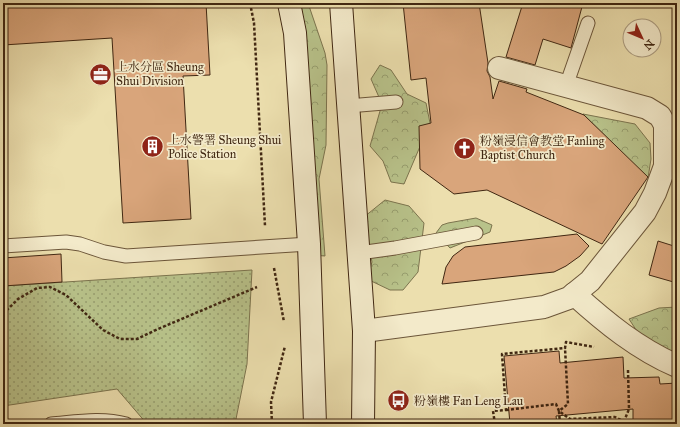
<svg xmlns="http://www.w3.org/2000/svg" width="680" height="427" viewBox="0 0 680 427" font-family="'IM FELL Great Primer','Noto Serif SC',serif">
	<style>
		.green { fill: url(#green-dots); stroke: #7c744e }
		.forest { fill: url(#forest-crowns); stroke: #7c744e }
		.building { fill: #d9a57b; stroke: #402712 }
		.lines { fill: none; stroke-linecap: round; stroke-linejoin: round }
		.lane-casing { stroke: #6b5539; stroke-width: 15 }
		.street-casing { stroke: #6b5539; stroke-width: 24 }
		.secondary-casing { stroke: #402712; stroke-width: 24 }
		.path { stroke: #402712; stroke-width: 2.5; stroke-dasharray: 3 2; stroke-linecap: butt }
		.lane { stroke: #f3eaca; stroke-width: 13 }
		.street { stroke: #f3eaca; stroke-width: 22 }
		.secondary { stroke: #f3eaca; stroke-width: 22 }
		.labels { text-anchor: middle; stroke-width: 3.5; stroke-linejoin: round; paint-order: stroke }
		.poi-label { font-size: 12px; fill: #402712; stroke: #f3eaca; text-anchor: start }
	</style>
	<defs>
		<pattern id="green-dots" width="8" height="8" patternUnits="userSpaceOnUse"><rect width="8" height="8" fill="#b8c28a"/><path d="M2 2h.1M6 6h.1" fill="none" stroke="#979e6f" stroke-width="1.8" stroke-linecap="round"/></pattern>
		<pattern id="forest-crowns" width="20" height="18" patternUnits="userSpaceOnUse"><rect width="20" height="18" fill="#b8c28a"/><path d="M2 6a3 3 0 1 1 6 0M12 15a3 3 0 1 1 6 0" fill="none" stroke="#979e6f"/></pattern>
	</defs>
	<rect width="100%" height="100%" fill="#ecdfae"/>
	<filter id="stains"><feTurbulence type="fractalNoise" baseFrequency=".005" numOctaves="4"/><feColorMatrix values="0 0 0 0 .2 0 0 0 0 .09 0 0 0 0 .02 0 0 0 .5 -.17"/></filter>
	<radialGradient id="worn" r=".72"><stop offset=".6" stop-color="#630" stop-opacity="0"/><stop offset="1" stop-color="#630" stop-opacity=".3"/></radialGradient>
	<polygon class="green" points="252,270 247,364 235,424 147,424 117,389 3,406 3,286"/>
	<g class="forest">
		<polygon points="296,3 308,3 325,53 327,65 326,145 319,179 325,256 312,255"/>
		<polygon points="380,65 391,70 407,94 426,103 430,123 404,184 391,182 383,161 370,146 382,104 371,79"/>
		<polygon points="583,114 635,124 650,143 651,159 648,178"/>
		<polygon points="385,200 409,206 424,223 418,272 403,290 390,290 367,279 372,262 364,217"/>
		<polygon points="476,218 492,225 490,232 450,248 436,233 442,225 448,223"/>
		<polygon points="677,307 677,357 642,339 629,319 659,308"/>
	</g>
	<g class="building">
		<polygon points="3,3 206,3 210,75 183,76 191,219 123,223 112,38 3,45"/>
		<polygon points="403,3 479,3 488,63 487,71 490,77 493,99 499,81 527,89 526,92 584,115 648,177 602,244 487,190 454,194 420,169 419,126 431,123 426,78 411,80"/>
		<polygon points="523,3 583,3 571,48 543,39 535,65 506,57"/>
		<polygon points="577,234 589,246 580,256 566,266 554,272 442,284 446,267 453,256 465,247"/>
		<polygon points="658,241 677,247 677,283 649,275"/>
		<polygon points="61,254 62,282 3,286 3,258"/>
		<polygon points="559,351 560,363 623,357 624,378 659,377 660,384 677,383 677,424 633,424 633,409 556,416 557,424 510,424 504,356"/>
	</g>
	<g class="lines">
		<defs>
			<g id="lane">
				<polyline points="566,86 588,23"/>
				<polyline points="348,106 396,102"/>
				<polyline points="3,246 66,242 80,244 104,252 126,256 309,244"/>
				<polyline points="359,253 395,248 476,233"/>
				<path d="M51 424C75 422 102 417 126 424"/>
			</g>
			<g id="street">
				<path d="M574 294C606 323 638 349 677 366"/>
				<polyline points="364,331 544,307 569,298 590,281 645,212 655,193 665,166 665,125 660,116 647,108 499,68"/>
			</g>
			<g id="secondary">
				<polyline points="289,3 295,33 309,244 315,424"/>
				<polyline points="341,3 364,331 363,424"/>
			</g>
		</defs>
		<use href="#lane" class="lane-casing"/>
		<use href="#street" class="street-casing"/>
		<use href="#secondary" class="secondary-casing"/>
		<g class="path">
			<polyline points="250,3 254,23 265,226"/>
			<polyline points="274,268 284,322"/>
			<polyline points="3,314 18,299 37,288 50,287 66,295 103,330 120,339 137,339 158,329 257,287"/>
			<polyline points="506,410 556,404 559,411 570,419 615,417 621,420 623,424 629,409 628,370"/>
			<polyline points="272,424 271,402 285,346"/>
			<polyline points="495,424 493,411 506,410 502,354 565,348 566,342 594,347"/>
			<polyline points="560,424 559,411 568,404 565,348"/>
		</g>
		<use href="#lane" class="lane"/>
		<use href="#street" class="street"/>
		<use href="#secondary" class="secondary"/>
	</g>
	<defs>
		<symbol id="office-disc" viewBox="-11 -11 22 22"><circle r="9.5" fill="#8f2418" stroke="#f3eaca"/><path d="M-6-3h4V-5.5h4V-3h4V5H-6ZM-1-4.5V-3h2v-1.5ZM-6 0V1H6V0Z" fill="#fff"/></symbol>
		<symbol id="building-disc" viewBox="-11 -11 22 22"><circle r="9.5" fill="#8f2418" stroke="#f3eaca"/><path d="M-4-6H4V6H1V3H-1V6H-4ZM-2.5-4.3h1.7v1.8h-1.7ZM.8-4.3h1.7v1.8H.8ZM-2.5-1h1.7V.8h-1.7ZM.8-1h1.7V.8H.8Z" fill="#fff"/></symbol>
		<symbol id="church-disc" viewBox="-11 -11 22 22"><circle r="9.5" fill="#8f2418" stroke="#f3eaca"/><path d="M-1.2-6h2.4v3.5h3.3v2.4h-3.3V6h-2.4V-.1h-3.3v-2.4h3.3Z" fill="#fff"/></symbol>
		<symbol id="bus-disc" viewBox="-11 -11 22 22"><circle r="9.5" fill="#8f2418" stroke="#f3eaca"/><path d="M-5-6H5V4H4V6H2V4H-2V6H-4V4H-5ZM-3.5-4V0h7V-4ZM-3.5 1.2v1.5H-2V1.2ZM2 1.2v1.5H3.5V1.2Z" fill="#fff"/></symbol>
	</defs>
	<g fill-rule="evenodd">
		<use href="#office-disc" x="88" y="62" width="25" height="25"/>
		<use href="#building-disc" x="140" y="134" width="25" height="25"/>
		<use href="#church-disc" x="452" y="136" width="25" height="25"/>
		<use href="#bus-disc" x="386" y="388" width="25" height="25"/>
	</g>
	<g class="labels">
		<g class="poi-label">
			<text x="116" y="71">上水分區 Sheung<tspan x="116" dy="14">Shui Division</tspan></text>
			<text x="168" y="144">上水警署 Sheung Shui<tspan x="168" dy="14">Police Station</tspan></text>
			<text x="480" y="145">粉嶺浸信會教堂 Fanling<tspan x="480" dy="14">Baptist Church</tspan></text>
			<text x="414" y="405">粉嶺樓 Fan Leng Lau</text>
		</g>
	</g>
	<rect width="680" height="427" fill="none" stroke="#ecdfae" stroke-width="16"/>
	<rect x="4" y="4" width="672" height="419" fill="none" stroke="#402712" stroke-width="2"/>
	<rect x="8" y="8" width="664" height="411" fill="none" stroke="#402712"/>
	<g transform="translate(642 38) rotate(134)"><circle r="19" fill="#f3eaca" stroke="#ab9c80"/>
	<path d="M0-3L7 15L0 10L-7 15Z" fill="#8f2418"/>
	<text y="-6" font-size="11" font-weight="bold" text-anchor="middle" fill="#402712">N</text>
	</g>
	<rect width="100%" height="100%" filter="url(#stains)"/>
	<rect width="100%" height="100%" fill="url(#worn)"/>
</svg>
